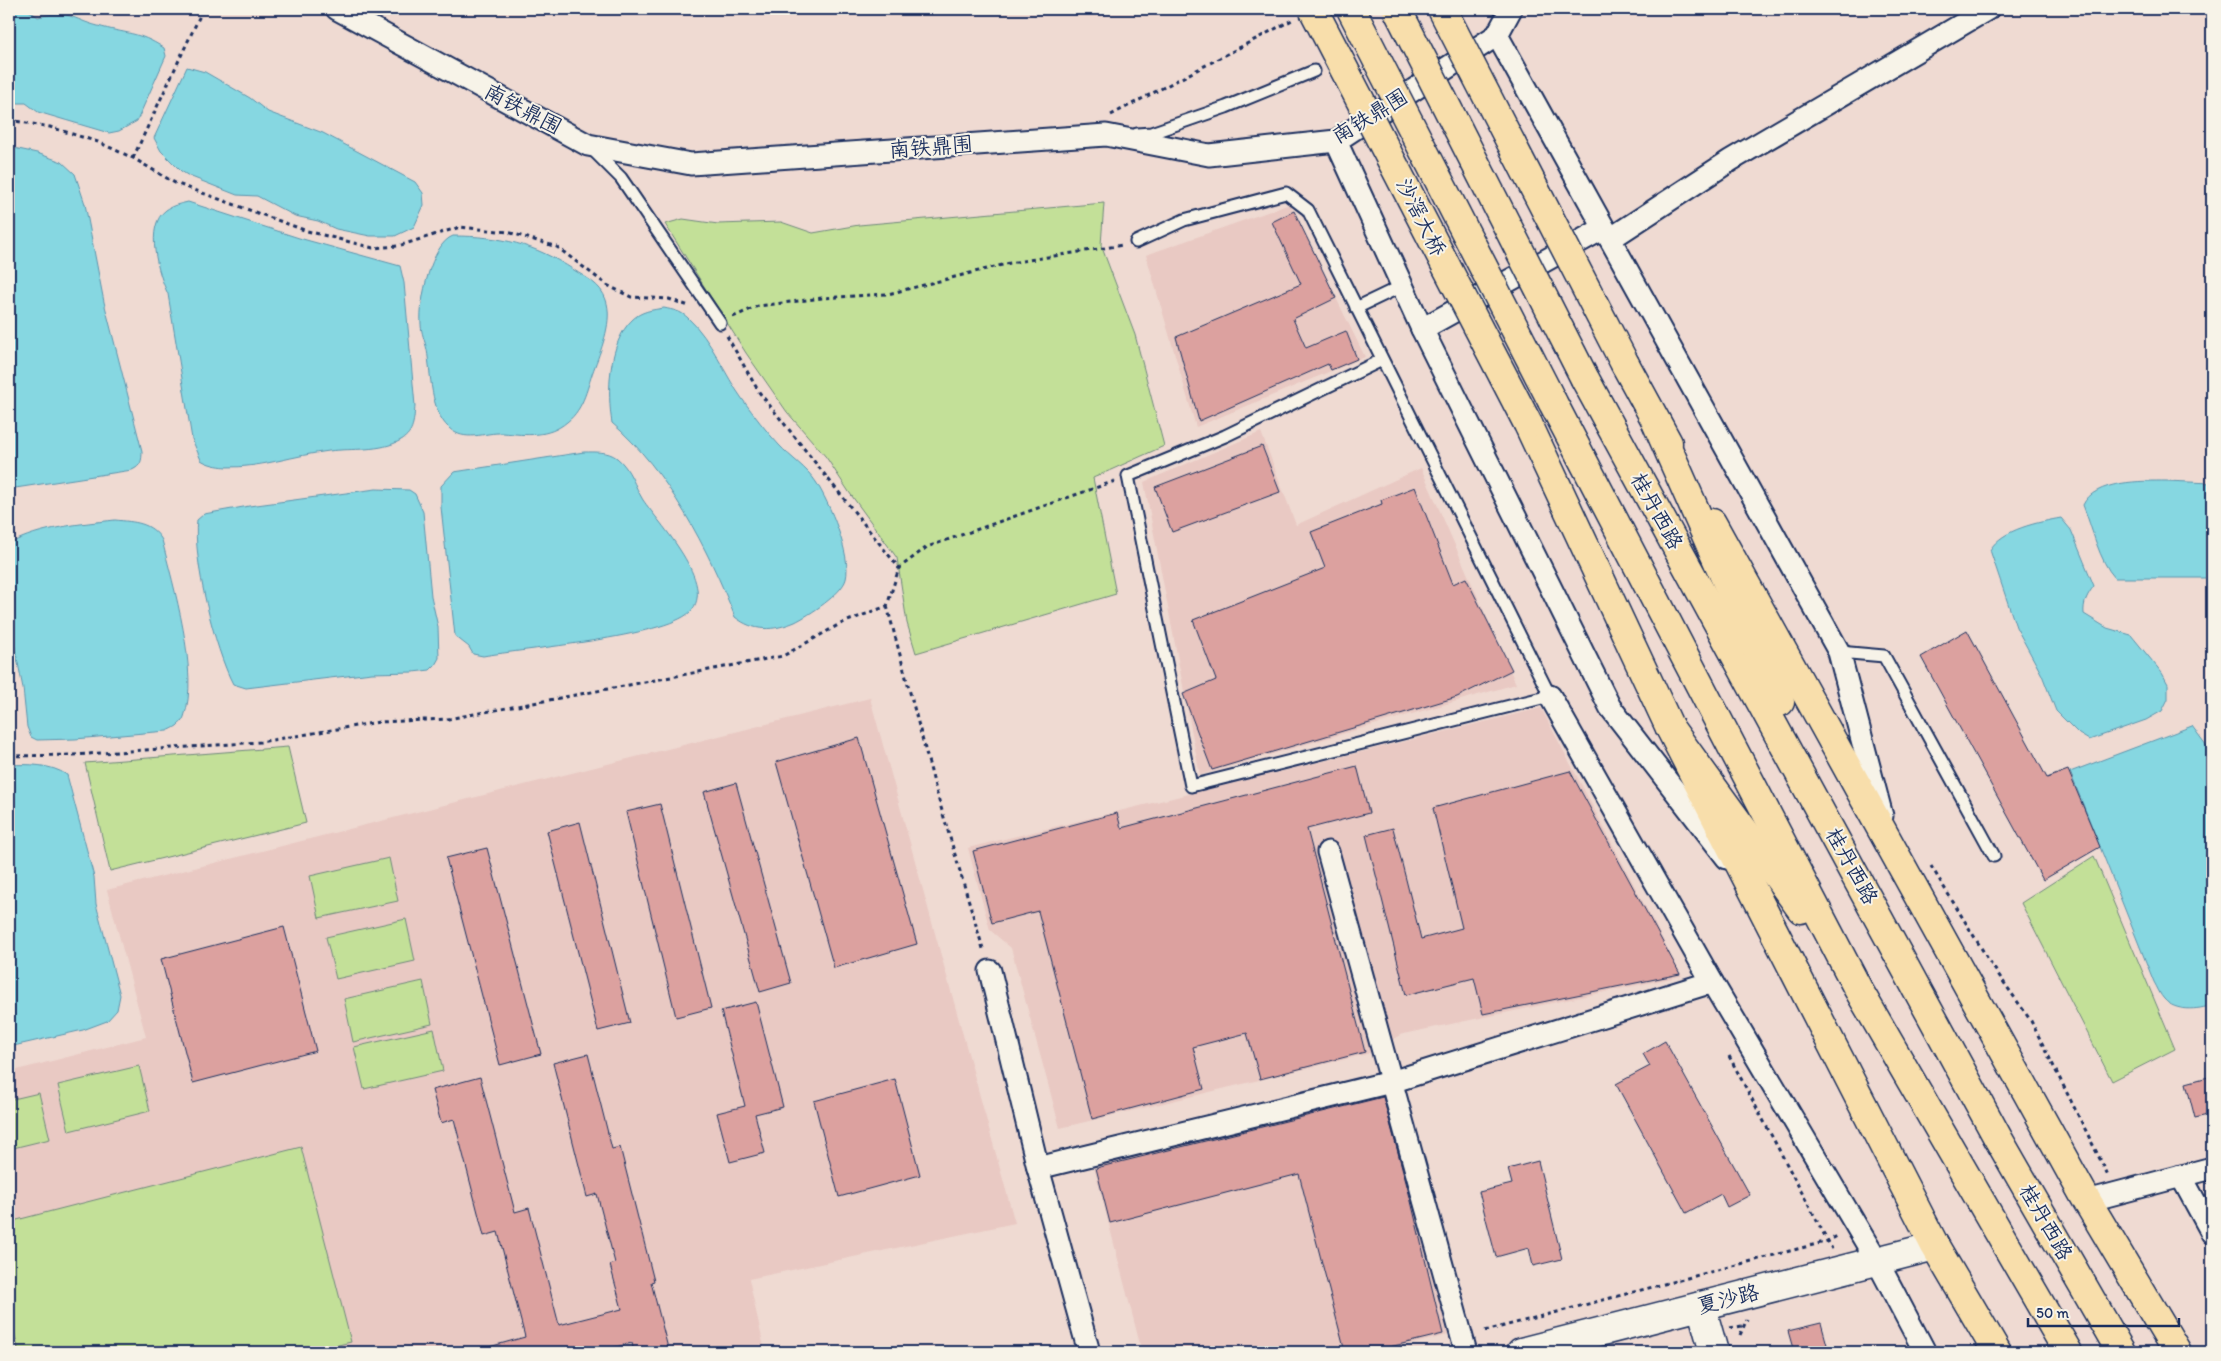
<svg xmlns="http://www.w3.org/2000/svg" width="2221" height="1361" viewBox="0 0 2221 1361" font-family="Itim,'LXGW WenKai TC',sans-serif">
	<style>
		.built { fill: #e9c9c3 }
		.green { fill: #c3e098; stroke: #6f887b }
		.water { fill: #86d7e1; stroke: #5b94ad }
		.building { fill: #dca19f; stroke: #1b2f5e }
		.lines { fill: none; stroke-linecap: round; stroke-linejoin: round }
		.service-casing { stroke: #1b2f5e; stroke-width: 15 }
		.minor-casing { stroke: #1b2f5e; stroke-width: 25 }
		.tertiary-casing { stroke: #1b2f5e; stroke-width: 31 }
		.primary-casing { stroke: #1b2f5e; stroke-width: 31 }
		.trunk-casing { stroke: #1b2f5e; stroke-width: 31 }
		.path { stroke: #1b2f5e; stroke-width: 3; stroke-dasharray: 4 4; stroke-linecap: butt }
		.service { stroke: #f7f3e8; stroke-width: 11 }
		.minor { stroke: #f7f3e8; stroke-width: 21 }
		.tertiary { stroke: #f7f3e8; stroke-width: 28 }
		.primary { stroke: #f8deab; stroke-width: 28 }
		.trunk { stroke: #f8deab; stroke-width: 28 }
		.primary-bridge-casing { stroke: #1b2f5e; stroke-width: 31; stroke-linecap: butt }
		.trunk-bridge-casing { stroke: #1b2f5e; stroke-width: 31; stroke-linecap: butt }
		.primary-bridge { stroke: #f8deab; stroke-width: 28 }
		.trunk-bridge { stroke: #f8deab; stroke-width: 28 }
		.labels { text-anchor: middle; stroke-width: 4; stroke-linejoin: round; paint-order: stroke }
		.street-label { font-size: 21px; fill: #1b2f5e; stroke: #f7f3e8 }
	</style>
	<rect width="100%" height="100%" fill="#efdad2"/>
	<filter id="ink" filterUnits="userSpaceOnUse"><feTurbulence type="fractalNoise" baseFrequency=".02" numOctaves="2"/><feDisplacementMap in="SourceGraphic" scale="10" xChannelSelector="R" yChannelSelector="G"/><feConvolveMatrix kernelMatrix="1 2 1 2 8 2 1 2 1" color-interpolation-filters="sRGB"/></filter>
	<g filter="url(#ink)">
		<g class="built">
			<polygon points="1290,204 1365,357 1196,427 1146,255"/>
			<polygon points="1261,432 1296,525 1421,468 1516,684 1200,775 1144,482"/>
			<polygon points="870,698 1015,1223 749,1279 765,1352 9,1352 9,1072 146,1037 107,890"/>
			<polygon points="1541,708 1682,976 1403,1034 1367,1054 1060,1128 1011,948 990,930 968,848"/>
			<polygon points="1383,1090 1448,1335 1382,1352 1142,1352 1094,1167"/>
		</g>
		<g class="green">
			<polygon points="1104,203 1101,245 1135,335 1164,446 1093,478 1116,594 916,653 907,623 897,558 849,492 826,457 787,412 746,353 665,224 683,219 718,224 781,222 813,233 859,225"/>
			<polygon points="288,747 306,823 110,871 85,763"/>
			<polygon points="2094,856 2175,1049 2112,1081 2021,903"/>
			<polygon points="389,858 398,901 319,918 310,876"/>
			<polygon points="406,919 415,961 336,979 326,937"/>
			<polygon points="423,981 432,1024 353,1042 344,999"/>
			<polygon points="434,1029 443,1071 364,1089 354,1047"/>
			<polygon points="139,1066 150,1111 69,1131 58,1085"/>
			<polygon points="39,1093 50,1139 9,1149 9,1100"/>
			<polygon points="301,1147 351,1342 309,1352 19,1352 9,1312 9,1222"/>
		</g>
		<g class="water">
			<path d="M9 9H26L38 17C69 9 71 19 98 26 125 34 138 31 164 48L166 56 137 121 119 131 109 133 38 112 26 103H9Z"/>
			<polygon points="187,67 205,72 250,98 268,112 323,133 415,182 423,193 424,205 414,227 395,236 370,236 336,229 318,221 295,216 257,196 237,195 189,176 181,171 161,151 154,138"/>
			<path d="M9 147 37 153 62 162 75 174 85 204 104 302 142 451C142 461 141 466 132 470L9 489Z"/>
			<path d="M188 202 299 238 400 266 404 283 415 406C414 419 414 433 401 440 381 452 352 448 329 451 295 455 261 468 226 467 217 466 209 465 201 460L192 439 168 294C158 274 144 226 166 210 173 205 180 204 188 202Z"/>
			<path d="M453 236C501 236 534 244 574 270 586 278 601 284 606 300 613 320 602 347 595 366 587 386 585 408 567 422 548 438 527 435 503 433 484 432 465 443 449 428 430 411 431 373 427 350 425 341 421 332 421 324 419 302 431 244 453 236Z"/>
			<path d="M664 308C673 310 681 311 688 318 712 340 724 374 743 400 754 415 766 431 779 445 790 457 807 468 816 482 829 502 852 556 846 579 842 594 809 615 795 622 773 631 754 632 735 617 709 551 667 469 612 423 607 393 608 343 632 320 641 311 652 310 664 308Z"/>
			<path d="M584 452C596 452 608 451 617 458 630 468 635 487 643 500 658 522 718 585 690 612 664 637 524 649 483 656L473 654 469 647 455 636 441 507V486L454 472Z"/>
			<path d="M2166 481 2212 483V578H2115C2099 561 2092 527 2083 505 2094 480 2143 481 2166 481Z"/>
			<path d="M376 489 409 490 415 494 423 512 431 596 438 627 439 658 435 665 430 670 413 672 372 673 246 688 233 684C215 650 192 558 197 520L204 514 249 506Z"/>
			<path d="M2061 518 2071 530 2094 586C2087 595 2083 603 2084 614L2107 628 2131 635 2162 673 2168 684V699L2162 711 2146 720 2089 740 2079 734 2056 711 2042 675 2016 627 1990 550C2002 529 2039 522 2061 518Z"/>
			<path d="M115 520C135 522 151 522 162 540 173 585 200 674 184 717 181 725 174 728 167 731L75 739 37 740 31 737 27 727 23 688 9 618V544C40 527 80 524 115 520Z"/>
			<path d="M2192 726 2212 753V1005C2198 1010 2175 1012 2164 999 2160 995 2157 987 2154 982L2070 772Z"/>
			<path d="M9 765C28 764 51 764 67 775L94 877 96 904 120 995 117 1010 107 1021 83 1030 9 1047Z"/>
		</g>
		<g class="building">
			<polygon points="1294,211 1336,298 1293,319 1306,348 1346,331 1357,359 1331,370 1328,364 1199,421 1176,337 1301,284 1272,222"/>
			<polygon points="1262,446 1280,492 1172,532 1155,487"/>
			<polygon points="1415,487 1453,584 1466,578 1512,670 1457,697 1212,770 1183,694 1216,680 1193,620 1325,568 1311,532 1382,504 1381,500"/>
			<polygon points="1967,630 2047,778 2068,770 2100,847 2043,880 1921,657"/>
			<polygon points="859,738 917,944 834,968 776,762"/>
			<polygon points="1357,766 1369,813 1307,829 1365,1052 1260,1079 1247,1033 1193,1047 1204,1089 1092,1119 1038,911 992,923 973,851 1117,813 1121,828"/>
			<polygon points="1570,771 1680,974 1483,1014 1474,978 1406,995 1366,835 1393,828 1421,939 1462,928 1433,808"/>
			<polygon points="736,783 791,983 760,992 704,792"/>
			<polygon points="660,804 711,1008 676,1017 626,812"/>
			<polygon points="580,822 630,1023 598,1031 547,831"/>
			<polygon points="487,848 541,1054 500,1065 446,858"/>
			<polygon points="284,927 316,1051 193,1083 161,959"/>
			<polygon points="756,1002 783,1107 755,1114 765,1153 730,1162 717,1113 745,1106 721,1011"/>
			<polygon points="1665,1041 1750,1195 1727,1207 1721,1194 1686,1213 1616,1084 1650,1066 1643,1054"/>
			<polygon points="588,1054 612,1149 620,1147 654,1281 651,1282 669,1352 634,1352 632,1343 594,1352 490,1352 489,1347 525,1337 498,1232 484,1236 454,1119 441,1123 432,1090 480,1077 515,1212 529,1208 559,1325 622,1309 610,1265 615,1263 597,1194 587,1197 553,1063"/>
			<polygon points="2212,1076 2212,1114 2195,1118 2186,1083"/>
			<polygon points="895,1079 920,1175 839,1197 814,1101"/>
			<polygon points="1383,1097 1410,1197 1443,1334 1369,1352 1345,1352 1299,1174 1110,1223 1096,1168"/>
			<polygon points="1538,1161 1562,1259 1533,1266 1529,1248 1496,1257 1479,1192 1512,1184 1508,1169"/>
			<polygon points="1821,1323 1829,1352 1794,1352 1788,1331"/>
		</g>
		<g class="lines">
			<defs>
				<g id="service">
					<polyline points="1137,134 1151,133 1226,107 1314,71"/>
					<polyline points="591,148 621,178 720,323"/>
					<polyline points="1136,242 1184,220 1286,193 1308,210 1550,696 1191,786 1128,476 1225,436 1382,360"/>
					<polyline points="1356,308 1402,286"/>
					<polyline points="1839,652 1884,656 1994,856"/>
				</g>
				<g id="minor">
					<polyline points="337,9 588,145 691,164 1106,135 1209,155 1336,141 1497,35 1511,9"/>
					<polyline points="1497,35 1839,652 1882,816"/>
					<polyline points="1336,141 1422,329 1610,707 1727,858"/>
					<polyline points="1610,239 1731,160 1988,9"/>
					<polyline points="1422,329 1604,228"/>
					<polyline points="1550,696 1712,982 1877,1261 1925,1352"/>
					<polyline points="1328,852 1466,1352"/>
					<polyline points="990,971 1038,1168 1089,1352"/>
					<polyline points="1038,1168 1391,1082 1712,982"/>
					<polyline points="2181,1176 2212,1233"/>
					<polyline points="2087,1201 2212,1168"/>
				</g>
				<g id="tertiary">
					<polyline points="1701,1306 1714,1352"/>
					<polyline points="1521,1352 1935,1246"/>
				</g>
				<g id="primary">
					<polyline points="1625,364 1668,443"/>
					<polyline points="1528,424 1670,728 1935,1246 1997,1352"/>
					<polyline points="1712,523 2087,1201 2177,1352"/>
				</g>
				<g id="trunk">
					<polyline points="1585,379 1999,1140 2121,1352"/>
					<polyline points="1552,401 1858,989 2068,1352"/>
					<polyline points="1656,422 1780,702"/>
					<polyline points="1670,728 1801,909"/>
				</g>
			</defs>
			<use href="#service" class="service-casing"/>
			<use href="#minor" class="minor-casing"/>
			<use href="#tertiary" class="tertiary-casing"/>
			<use href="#primary" class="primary-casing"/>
			<use href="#trunk" class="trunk-casing"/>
			<g class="path">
				<polyline points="1111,115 1294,19"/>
				<polyline points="9,120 50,127 98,142 133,158 175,183 307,231 373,248 398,246 460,227 508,232 557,247 607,285 631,297 669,299 689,306"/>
				<polyline points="133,158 203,9"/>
				<polyline points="733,317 758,306 822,298 888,294 1010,263 1123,245"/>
				<polyline points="727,336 759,392 899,568"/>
				<polyline points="887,606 937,794 984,952"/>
				<polyline points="9,756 73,755 260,742 379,722 448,719 783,656 840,624 887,606 899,568 927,547 1115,481"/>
				<polyline points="1931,866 1991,964 2031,1021 2108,1175"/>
				<polyline points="1729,1056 1832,1249"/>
				<polyline points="1730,1328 1742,1326"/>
				<polyline points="1485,1331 1828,1241 1839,1235"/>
				<polyline points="1740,1335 1747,1319"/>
			</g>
			<use href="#service" class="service"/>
			<use href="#minor" class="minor"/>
			<use href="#tertiary" class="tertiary"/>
			<use href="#primary" class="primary"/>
			<use href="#trunk" class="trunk"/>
			<defs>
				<g id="primary-bridge">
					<polyline points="1313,9 1528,424"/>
					<polyline points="1442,9 1625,364"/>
				</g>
				<g id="trunk-bridge">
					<polyline points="1351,9 1552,401"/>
					<polyline points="1397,9 1585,379"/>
				</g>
			</defs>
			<use href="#primary-bridge" class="primary-bridge-casing"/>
			<use href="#trunk-bridge" class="trunk-bridge-casing"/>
			<use href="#primary-bridge" class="primary-bridge"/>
			<use href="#trunk-bridge" class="trunk-bridge"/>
		</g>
	</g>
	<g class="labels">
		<g class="street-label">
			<text transform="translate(523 109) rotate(28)" y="7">南铁鼎围</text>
			<text transform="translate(1370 116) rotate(-31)" y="7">南铁鼎围</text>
			<text transform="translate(931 147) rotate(-4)" y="7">南铁鼎围</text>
			<text transform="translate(1421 217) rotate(63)" y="7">沙滘大桥</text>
			<text transform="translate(1657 511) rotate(61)" y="7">桂丹西路</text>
			<text transform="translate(1852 866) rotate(61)" y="7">桂丹西路</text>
			<text transform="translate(2046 1222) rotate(60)" y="7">桂丹西路</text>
			<text transform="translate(1728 1299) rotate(-14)" y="7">夏沙路</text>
		</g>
	</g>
	<rect width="2221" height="1361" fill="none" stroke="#f7f3e8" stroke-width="30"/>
	<rect x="15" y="15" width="2191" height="1331" fill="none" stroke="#1b2f5e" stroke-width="2" filter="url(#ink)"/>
	<path d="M2028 1318v8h151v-8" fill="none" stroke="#1b2f5e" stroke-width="2.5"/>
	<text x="2036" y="1318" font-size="15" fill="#1b2f5e" stroke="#f7f3e8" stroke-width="4" paint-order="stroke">50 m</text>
</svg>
